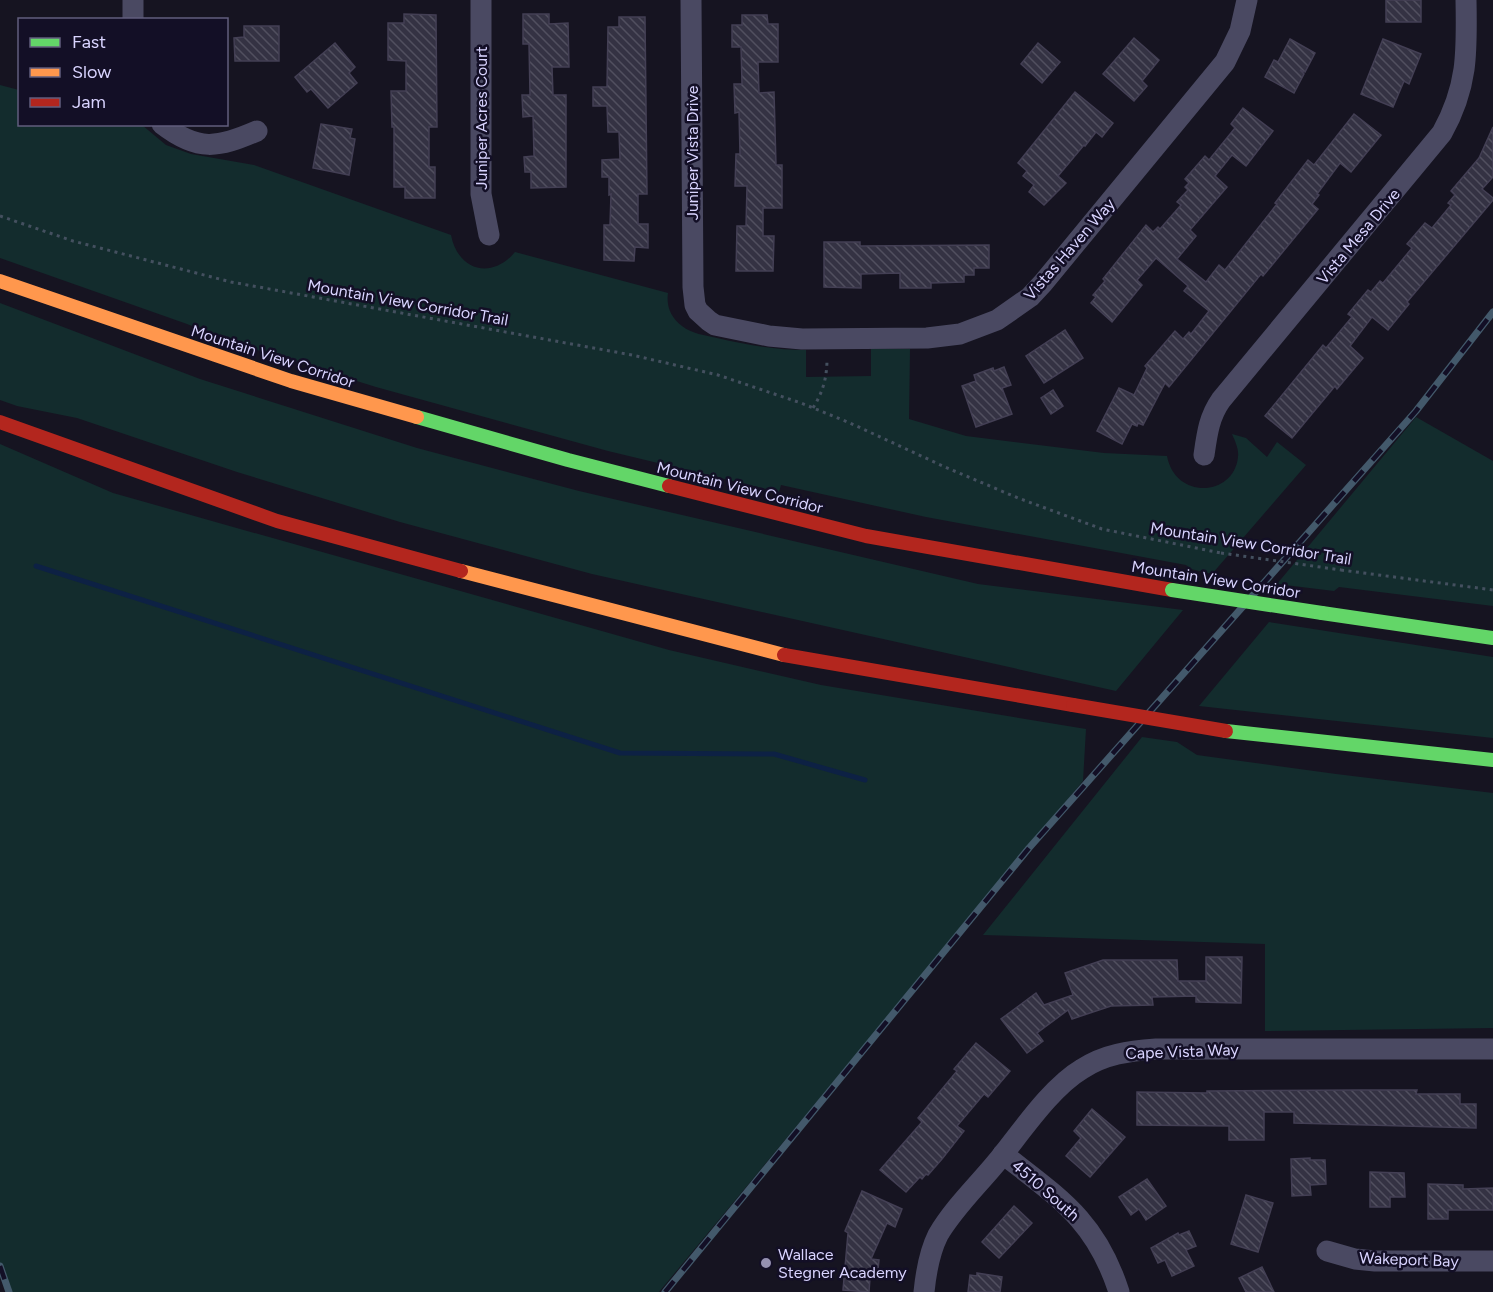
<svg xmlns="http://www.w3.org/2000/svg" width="1493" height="1292" viewBox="0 0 1493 1292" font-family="Figtree,sans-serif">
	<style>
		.green { fill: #132c2d }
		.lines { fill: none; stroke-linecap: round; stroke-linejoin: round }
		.stream { stroke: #0d2144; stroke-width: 5 }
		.building { fill: url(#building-back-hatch); stroke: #433f54; stroke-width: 1.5 }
		.path { stroke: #44505f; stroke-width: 3; stroke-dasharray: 3 4.5; stroke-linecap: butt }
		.street { stroke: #4a4962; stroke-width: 21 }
		.fast { stroke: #63d668; stroke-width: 14 }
		.slow { stroke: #ff974d; stroke-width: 14 }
		.jam { stroke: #b3261e; stroke-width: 14 }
		.rail-casing { stroke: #43596b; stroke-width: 7 }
		.rail { stroke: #130f26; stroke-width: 4.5; stroke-dasharray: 14; stroke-linecap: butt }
		.path-bridge { stroke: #44505f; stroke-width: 3; stroke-dasharray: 3 4.5; stroke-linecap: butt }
		.fast-bridge { stroke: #63d668; stroke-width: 14 }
		.jam-bridge { stroke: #b3261e; stroke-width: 14 }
		.poi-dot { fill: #9591b1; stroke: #130f26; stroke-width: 2 }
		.labels { text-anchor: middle; stroke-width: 5; stroke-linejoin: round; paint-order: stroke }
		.street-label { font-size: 16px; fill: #d9d4ff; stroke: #130f26 }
		.poi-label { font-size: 16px; fill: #d9d4ff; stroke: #130f26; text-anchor: start }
	</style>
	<defs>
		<pattern id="building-back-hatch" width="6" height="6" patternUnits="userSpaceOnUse" patternTransform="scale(1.5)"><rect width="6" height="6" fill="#343243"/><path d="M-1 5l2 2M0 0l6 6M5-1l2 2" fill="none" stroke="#514f5f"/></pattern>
	</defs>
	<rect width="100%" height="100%" fill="#161421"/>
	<g class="green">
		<path d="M0 85 19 90 20 124 142 125 166 145 191 154 254 165 451 235C458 271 492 280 515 252L668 293C666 306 671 318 682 326 692 334 705 335 717 338 747 345 775 350 806 350V377L871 376V349H910L909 419 966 436 1104 453 1167 456C1175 500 1234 497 1238 457 1239 449 1235 441 1232 434L1246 438 1267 457 1277 442 1306 465 1212 574 1191 569 1186 565 926 517 781 485 779 492 608 451 376 387 232 342 187 324 0 258Z"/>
		<polygon points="0,303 200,379 417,448 579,491 978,584 1183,610 1116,691 592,574 400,522 237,472 77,418 17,406 0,400"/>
		<polygon points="1416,417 1493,461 1493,606 1339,587 1334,591 1277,584"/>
		<polygon points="0,444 113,493 669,650 821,685 1086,729 1083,781 659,1292 10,1292 0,1264"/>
		<polygon points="1269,622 1493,657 1493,738 1199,706"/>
		<polygon points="1142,737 1177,742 1197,755 1336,774 1493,793 1493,1028 1265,1031 1265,944 983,935"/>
	</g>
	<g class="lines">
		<polyline class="stream" points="36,566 620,753 774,754 865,780"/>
	</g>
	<g class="building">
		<rect x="1386" y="0" width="35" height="22"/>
		<polygon points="404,14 436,15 437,127 429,127 429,167 435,167 435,198 405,198 405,187 394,187 394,127 392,127 391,91 406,91 406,61 388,60 388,23 404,23"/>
		<polygon points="523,14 549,14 549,24 568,23 569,67 552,67 553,95 566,95 566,187 531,188 531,172 525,172 524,157 534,156 533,116 523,117 522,95 530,95 529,44 523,44"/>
		<polygon points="742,15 767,15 768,24 778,24 778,62 758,62 759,93 774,92 776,165 782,165 782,208 763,208 763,236 774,236 773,271 736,271 737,226 746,226 747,186 735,186 736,154 740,154 739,112 735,113 734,84 742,84 741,47 732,47 732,25 742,25"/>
		<polygon points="619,17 645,17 647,194 638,194 638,224 648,224 648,248 635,247 634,261 604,260 604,225 610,225 611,194 609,195 609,177 602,177 602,160 620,159 619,132 608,132 607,106 593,106 593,87 607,87 608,27 619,27"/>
		<polygon points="244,26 279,26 279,61 235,61 234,38 244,37"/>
		<polygon points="1134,38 1159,60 1142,81 1147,86 1134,101 1103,74"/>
		<polygon points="1290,39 1315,53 1305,72 1300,70 1304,74 1294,93 1265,77 1274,60 1278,62"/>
		<polygon points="1383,39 1421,54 1409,84 1404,81 1393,107 1361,94"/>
		<polygon points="335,43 355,67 349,73 357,83 328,108 311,89 307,92 295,77"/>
		<polygon points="1038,43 1060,62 1042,83 1021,64"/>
		<polygon points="1075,92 1113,123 1102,137 1096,132 1085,146 1084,145 1058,176 1066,183 1044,205 1029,192 1034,185 1023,176 1027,171 1018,163"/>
		<polygon points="1243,108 1273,131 1246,166 1232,155 1215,176 1227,187 1190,230 1196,236 1177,259 1206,282 1219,265 1225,270 1277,204 1275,203 1308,160 1314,165 1354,114 1381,135 1351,172 1340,163 1317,194 1319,195 1312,204 1318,209 1263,276 1261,274 1169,387 1165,383 1143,425 1138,423 1137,426 1132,424 1122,444 1097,431 1119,388 1134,395 1147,368 1145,366 1175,331 1183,339 1189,332 1191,334 1209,311 1184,291 1188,286 1156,258 1137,280 1142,285 1112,322 1091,303 1096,297 1093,295 1105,281 1103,279 1146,225 1153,232 1158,227 1160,229 1181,205 1177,202 1188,190 1185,187 1189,183 1185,179 1205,156 1209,160 1235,128 1231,124"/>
		<polygon points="321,124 352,129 350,138 355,139 349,175 313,168"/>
		<polygon points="1493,127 1493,177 1482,189 1493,198 1493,200 1407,302 1409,304 1388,330 1372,317 1350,346 1363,358 1337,389 1335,386 1292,438 1265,416 1323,345 1326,348 1352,317 1348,314 1368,290 1371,292 1380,281 1383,283 1412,248 1407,244 1425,223 1432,228 1451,205 1448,203 1455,195 1451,191 1479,158"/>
		<polygon points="824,242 860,242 860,246 989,245 989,268 974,268 974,275 964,275 964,282 931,283 931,288 900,288 900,273 861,274 861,288 824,287"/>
		<polygon points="1065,330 1083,358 1044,383 1026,356"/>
		<polygon points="1004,367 1011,385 1002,388 1012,414 976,427 962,386 976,381 974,375 993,368 994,371"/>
		<polygon points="1053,390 1063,406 1051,414 1041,398"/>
		<polygon points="1206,957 1242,957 1241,1003 1196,1002 1196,996 1152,997 1153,1005 1111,1006 1072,1019 1068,1010 1037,1033 1043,1041 1027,1053 1001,1019 1036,993 1044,1005 1073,995 1065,973 1103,960 1177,960 1178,981 1206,981"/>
		<polygon points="976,1043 1010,1071 988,1097 984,1094 957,1126 964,1131 942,1159 928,1175 926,1174 922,1179 920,1177 906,1192 880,1170 922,1122 918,1118 957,1071 954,1069"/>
		<polygon points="1359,1090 1417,1090 1416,1094 1460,1094 1460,1104 1476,1104 1476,1128 1294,1123 1294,1112 1264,1112 1264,1140 1229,1140 1229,1126 1137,1125 1137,1092 1207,1093 1207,1091"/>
		<polygon points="1092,1109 1125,1137 1090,1177 1066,1156 1081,1138 1074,1131"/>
		<polygon points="1310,1158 1310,1160 1325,1160 1326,1184 1310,1185 1311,1195 1292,1196 1291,1159"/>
		<polygon points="1370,1172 1404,1173 1405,1197 1390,1197 1390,1207 1370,1207"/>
		<polygon points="1147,1179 1166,1206 1146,1220 1139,1209 1131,1215 1119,1197"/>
		<polygon points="1428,1184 1463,1185 1463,1189 1493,1188 1493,1210 1448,1210 1448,1219 1428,1219"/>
		<polygon points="862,1191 902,1209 895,1227 887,1223 871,1259 879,1260 877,1279 870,1278 869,1292 843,1290 848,1233 845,1231"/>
		<polygon points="1246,1195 1273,1203 1258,1252 1231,1244"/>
		<polygon points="1014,1206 1032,1223 999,1258 982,1242"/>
		<polygon points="1189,1231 1196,1246 1186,1250 1194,1266 1172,1276 1165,1260 1158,1263 1151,1248 1178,1233 1179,1235"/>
		<polygon points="1262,1267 1274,1292 1246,1292 1239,1278"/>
		<polygon points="977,1273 1002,1277 1000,1292 968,1292 970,1275 977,1276"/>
	</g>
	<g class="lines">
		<g class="path">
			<polyline points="0,216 73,241 231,282 632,355 718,375 801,403 850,423 945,467 1018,498 1102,529 1221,553"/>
			<path d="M813 408C823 392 827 377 827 359"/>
			<polyline points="1341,570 1493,590"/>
		</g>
		<g class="street">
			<polyline points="133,0 133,20"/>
			<polyline points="481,0 481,194 489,235"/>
			<polyline points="691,0 693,287 695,305 698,311 709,321 715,325 769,336 802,339 927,338 960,334 997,320 1030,297 1043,283 1225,62 1240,31 1247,0"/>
			<path d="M162 124C198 152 218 148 257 131"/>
			<path d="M1204 455C1207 434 1209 417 1221 400L1442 133C1468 86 1467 52 1466 0"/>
			<path d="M1003 1154C1059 1198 1096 1220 1119 1292"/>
			<polyline points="1327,1251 1355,1259 1375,1261 1493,1261"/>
			<path d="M924 1292C926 1272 929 1253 938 1235 953 1209 977 1186 996 1163 1020 1134 1050 1088 1082 1069 1105 1054 1129 1051 1156 1049H1493"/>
		</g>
		<g class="fast">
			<polyline points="417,417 568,460 669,486"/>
			<polyline points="1322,613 1493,638"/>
			<polyline points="1226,731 1493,760"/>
		</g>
		<g class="slow">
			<polyline points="0,281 291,381 417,417"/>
			<polyline points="461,571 784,655"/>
		</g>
		<g class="jam">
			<polyline points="0,422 277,521 461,571"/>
			<polyline points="669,486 866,536 1172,590"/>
			<polyline points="784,655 1073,705"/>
		</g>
		<defs>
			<g id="rail">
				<polyline points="0,1266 9,1292"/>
				<polyline points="665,1292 1029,848 1416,411 1493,312"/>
			</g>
		</defs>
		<use href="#rail" class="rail-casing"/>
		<use href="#rail" class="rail"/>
		<polyline class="path-bridge" points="1221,553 1341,570"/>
		<polyline class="fast-bridge" points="1172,590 1322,613"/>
		<polyline class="jam-bridge" points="1073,705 1226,731"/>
	</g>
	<circle class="poi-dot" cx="766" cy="1263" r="6"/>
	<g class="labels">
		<g class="street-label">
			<text transform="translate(481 118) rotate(-90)" y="6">Juniper Acres Court</text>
			<text transform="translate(692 153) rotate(-90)" y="6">Juniper Vista Drive</text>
			<text transform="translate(1358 236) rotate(-50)" y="6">Vista Mesa Drive</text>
			<text transform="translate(1069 249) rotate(-49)" y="6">Vistas Haven Way</text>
			<text transform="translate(408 302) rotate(10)" y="6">Mountain View Corridor Trail</text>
			<text transform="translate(273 356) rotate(18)" y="6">Mountain View Corridor</text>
			<text transform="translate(740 487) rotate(14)" y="6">Mountain View Corridor</text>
			<text transform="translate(1251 543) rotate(9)" y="6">Mountain View Corridor Trail</text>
			<text transform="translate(1216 579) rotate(9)" y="6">Mountain View Corridor</text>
			<text transform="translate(1182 1051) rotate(-2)" y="6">Cape Vista Way</text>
			<text transform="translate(1046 1190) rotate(41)" y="6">4510 South</text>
			<text transform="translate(1409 1259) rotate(2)" y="6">Wakeport Bay</text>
		</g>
		<g class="poi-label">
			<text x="778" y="1260">Wallace<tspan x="778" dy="18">Stegner Academy</tspan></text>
		</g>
	</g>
	<rect x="18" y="18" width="210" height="108" fill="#130f26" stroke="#625e7d" stroke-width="1.5"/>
	<rect x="30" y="38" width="30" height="9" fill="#63d668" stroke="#625e7d" stroke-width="1.5"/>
	<text x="72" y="48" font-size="18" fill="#d9d4ff">Fast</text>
	<rect x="30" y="68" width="30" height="9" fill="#ff974d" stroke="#625e7d" stroke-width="1.5"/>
	<text x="72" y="78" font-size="18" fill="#d9d4ff">Slow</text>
	<rect x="30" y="98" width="30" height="9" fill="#b3261e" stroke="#625e7d" stroke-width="1.5"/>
	<text x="72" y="108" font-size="18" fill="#d9d4ff">Jam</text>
</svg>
